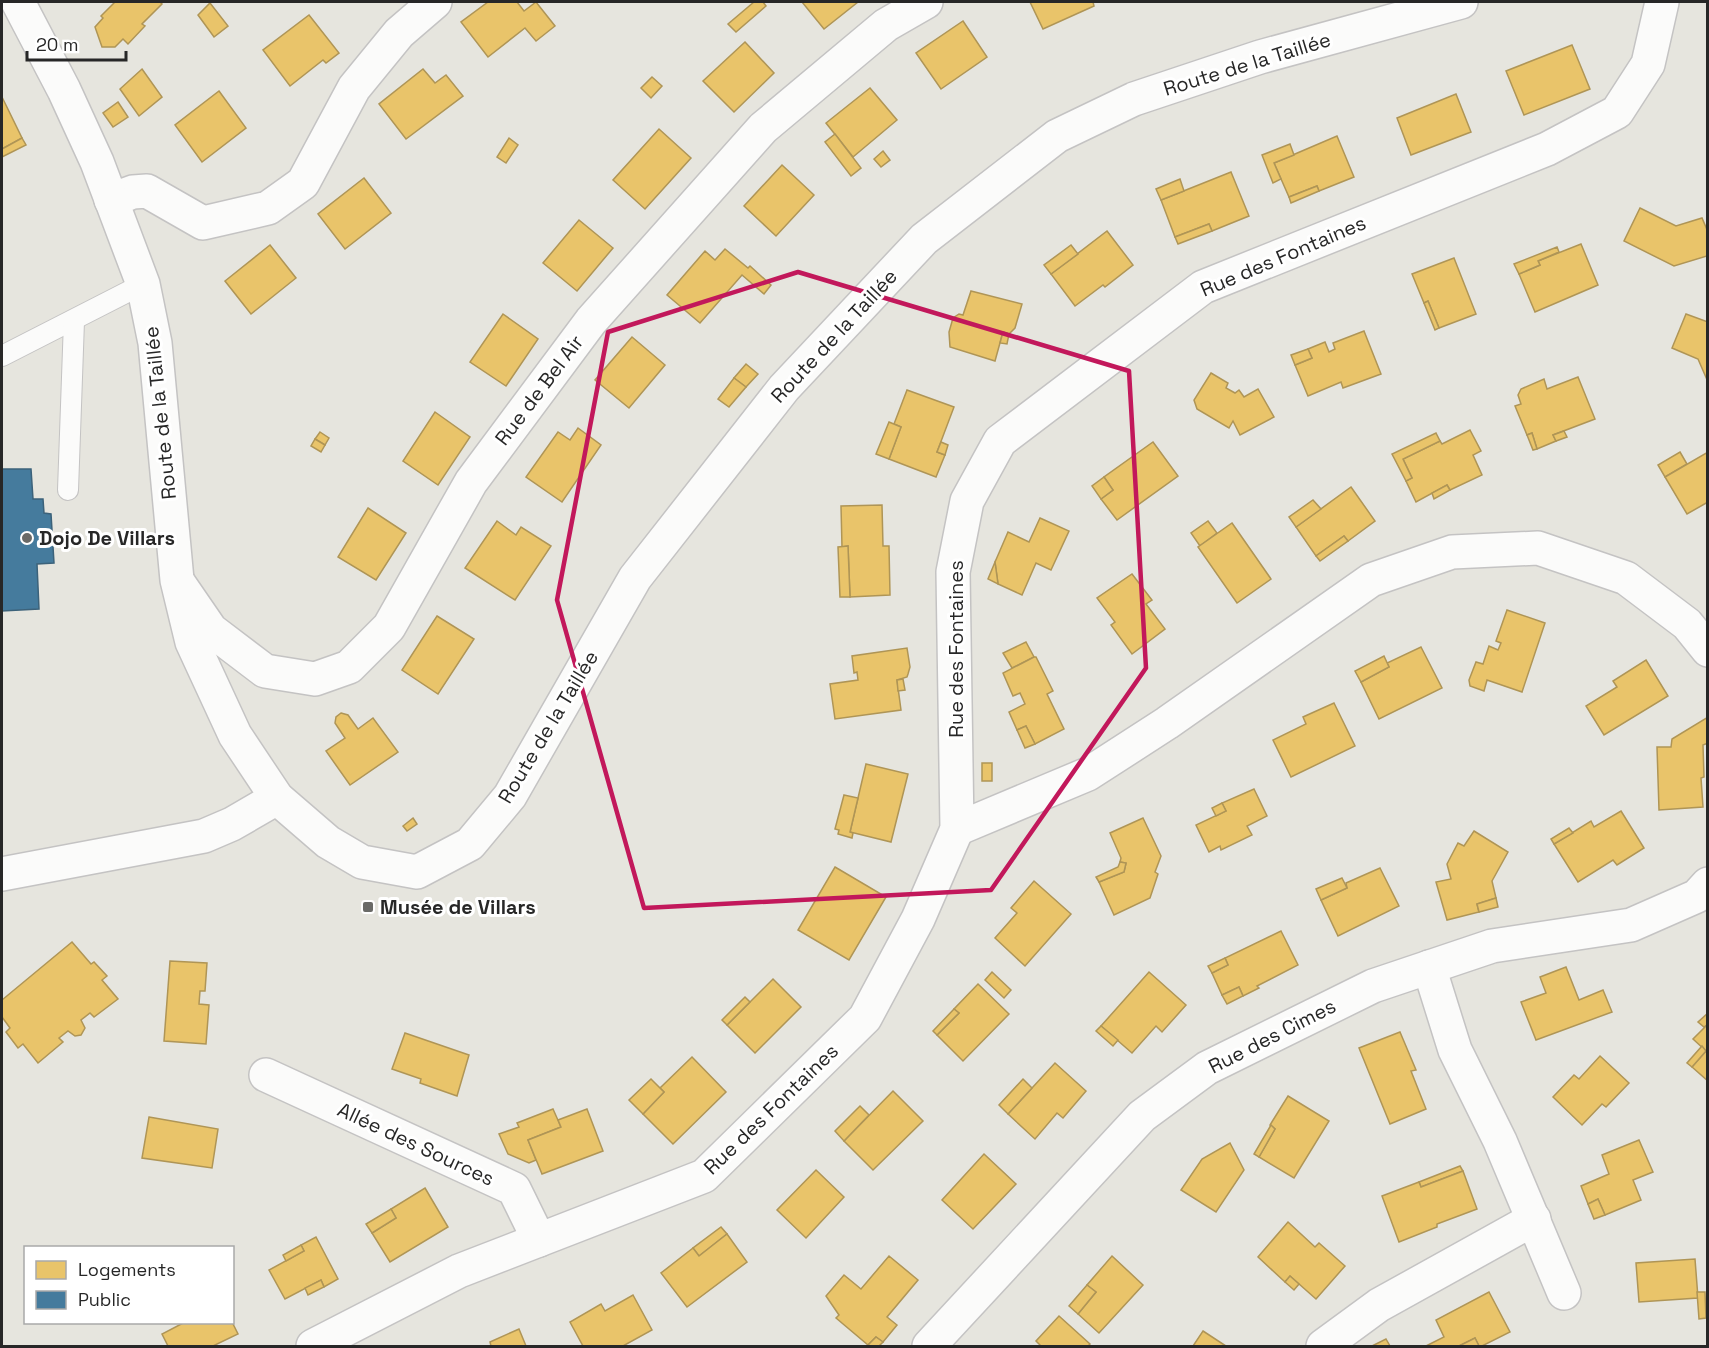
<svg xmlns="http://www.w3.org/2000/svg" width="1709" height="1348" viewBox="0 0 1709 1348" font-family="'Space Grotesk',sans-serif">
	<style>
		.homes { fill: #e9c46a; stroke: #af9556; stroke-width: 1.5 }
		.public { fill: #457b9d; stroke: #3c627a; stroke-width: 1.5 }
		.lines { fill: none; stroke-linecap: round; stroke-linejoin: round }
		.lane-casing { stroke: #c4c3c3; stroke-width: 22 }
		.street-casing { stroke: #c4c3c3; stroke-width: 36 }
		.secondary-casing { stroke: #c4c3c3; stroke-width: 36 }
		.lane { stroke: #fbfbfa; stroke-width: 20 }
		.street { stroke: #fbfbfa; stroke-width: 33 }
		.secondary { stroke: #fbfbfa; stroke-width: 33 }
		.marked { fill: none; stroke: #c2185b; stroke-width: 4.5; stroke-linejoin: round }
		.poi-dot { fill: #6a6a67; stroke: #fff; stroke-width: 2 }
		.labels { text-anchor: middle; stroke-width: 6; stroke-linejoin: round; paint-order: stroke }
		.street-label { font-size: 20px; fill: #272727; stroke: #fff }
		.poi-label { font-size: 20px; font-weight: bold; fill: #272727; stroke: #fff; text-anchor: start }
	</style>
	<rect width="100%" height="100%" fill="#e6e5de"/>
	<g class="homes">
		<polygon points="115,2 160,2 162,4 142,24 145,26 128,44 123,39 115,47 102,47 95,27 103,18 101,16"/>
		<polygon points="488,2 517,2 524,11 536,2 555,26 536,41 525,28 488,57 461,22"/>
		<polygon points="754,2 763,2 766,6 736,32 728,24"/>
		<polygon points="802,2 858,2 824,29"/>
		<polygon points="1030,2 1093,2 1094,6 1043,29"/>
		<polygon points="210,3 228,26 214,37 198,15"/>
		<polygon points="309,15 339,53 326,63 323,60 290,86 263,50"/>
		<polygon points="963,21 987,57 941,89 916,53"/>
		<polygon points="745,42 774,73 734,112 703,81"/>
		<polygon points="1572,45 1590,89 1524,115 1506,71"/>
		<polygon points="142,69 162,97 139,116 120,89"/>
		<polygon points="423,69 435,83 446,75 463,96 406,139 379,104"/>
		<polygon points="652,77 662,86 651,98 641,88"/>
		<polygon points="870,88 897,120 853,157 826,123"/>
		<polygon points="219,91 246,128 202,162 175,125"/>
		<polygon points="1456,94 1471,132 1411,155 1397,118"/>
		<polygon points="2,97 22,138 2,149"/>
		<polygon points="118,102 128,117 113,127 103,113"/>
		<polygon points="659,129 691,158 645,209 613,180"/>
		<polygon points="835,134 861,168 851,176 825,142"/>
		<polygon points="1337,136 1354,177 1319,191 1317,186 1289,197 1274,163"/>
		<polygon points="22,138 26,145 2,157 2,149"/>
		<polygon points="509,138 518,145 506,163 497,157"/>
		<polygon points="1290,144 1294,155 1274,163 1281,179 1273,183 1262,155"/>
		<polygon points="883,151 890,160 881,167 874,159"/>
		<polygon points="782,165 814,195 776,236 744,206"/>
		<polygon points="1231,172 1249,216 1212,231 1209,224 1175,237 1161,200"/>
		<polygon points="364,178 391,213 345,249 318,214"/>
		<polygon points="1180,179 1184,191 1161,200 1156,189"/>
		<polygon points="1317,186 1319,191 1291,203 1289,197"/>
		<polygon points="1640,208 1676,226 1702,218 1708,232 1707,256 1674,266 1624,241"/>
		<polygon points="579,220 613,248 577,291 543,263"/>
		<polygon points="1209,224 1212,231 1178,244 1175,237"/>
		<polygon points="1107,231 1133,265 1105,287 1103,285 1075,306 1051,274"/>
		<polygon points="1581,244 1598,285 1535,312 1519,274 1540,265 1538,261"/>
		<polygon points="270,245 296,278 251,314 225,281"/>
		<polygon points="1071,245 1078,254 1051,274 1044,265"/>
		<polygon points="1557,247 1559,252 1538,261 1540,265 1519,274 1514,264"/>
		<polygon points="725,249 748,268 750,266 771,285 764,294 742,275 700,323 667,295 705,251 715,260"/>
		<polygon points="1454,258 1476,314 1439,328 1428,301 1424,303 1412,274"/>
		<polygon points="971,291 1022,304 1015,328 1009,334 1003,332 995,361 950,347 949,332 953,318 959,314 963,315"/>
		<polygon points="1428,301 1439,328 1435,330 1424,303"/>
		<polygon points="503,314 538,339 506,386 470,362"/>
		<polygon points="1686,314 1708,322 1708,382 1698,359 1672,348"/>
		<polygon points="1364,331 1381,374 1343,388 1341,382 1308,396 1295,365 1312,358 1308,349 1325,342 1329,352 1335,349 1333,343"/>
		<polygon points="1003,332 1009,334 1007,344 1000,343"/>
		<polygon points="632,337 665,365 629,408 595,380"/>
		<polygon points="1308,349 1312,358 1295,365 1291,355"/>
		<polygon points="746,364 758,374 746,387 734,378"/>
		<polygon points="1211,373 1228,383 1226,388 1235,393 1239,390 1244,397 1258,389 1274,417 1240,435 1233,421 1229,428 1197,409 1194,400"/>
		<polygon points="1578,377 1595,419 1553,435 1556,441 1537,449 1532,433 1527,435 1515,406 1521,404 1518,395 1521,389 1544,379 1547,389"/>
		<polygon points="734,378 746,387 729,407 718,399"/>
		<polygon points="907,390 954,407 937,452 945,455 936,477 889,459 901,427 894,424"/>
		<polygon points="435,412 470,437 438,485 403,461"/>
		<polygon points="889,422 901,427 889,459 876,454"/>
		<polygon points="578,428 601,445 562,502 526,477 558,432 570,440"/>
		<polygon points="1470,430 1481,451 1473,455 1482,475 1450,490 1447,485 1416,502 1406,481 1412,478 1403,459 1440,441 1442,444"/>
		<polygon points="1564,431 1567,437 1556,441 1553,435"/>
		<polygon points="320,432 329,438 325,445 315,439"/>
		<polygon points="1436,433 1440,441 1403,459 1412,478 1406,481 1392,454"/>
		<polygon points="1532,433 1537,449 1533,450 1527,435"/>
		<polygon points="315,439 325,445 321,452 311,446"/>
		<polygon points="941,442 948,445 945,455 937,452"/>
		<polygon points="1153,442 1178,476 1117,520 1101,499 1113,490 1104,477"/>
		<polygon points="1680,452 1687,464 1665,477 1658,465"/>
		<polygon points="1708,452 1708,502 1687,514 1665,477"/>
		<polygon points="1104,477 1113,490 1101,499 1092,486"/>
		<polygon points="1447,485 1450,490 1434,499 1432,493"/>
		<polygon points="1351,487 1375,521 1348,541 1344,536 1316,556 1296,527"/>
		<polygon points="1313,500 1321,509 1296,527 1289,517"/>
		<polygon points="882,505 883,546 889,546 890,595 850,597 848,546 842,547 841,506"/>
		<polygon points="368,508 406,533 376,580 338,557"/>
		<polygon points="1040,518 1069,531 1051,570 1036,563 1022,595 998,584 995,562 1008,532 1029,542"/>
		<polygon points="497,521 516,535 521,527 551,546 515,600 465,568"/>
		<polygon points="1208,521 1217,533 1200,546 1191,533"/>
		<polygon points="1232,523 1271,579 1237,603 1198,547"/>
		<polygon points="1344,536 1348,541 1320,561 1316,556"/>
		<polygon points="848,546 850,597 840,597 838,547"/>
		<polygon points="995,562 998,584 988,579"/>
		<polygon points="1132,574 1152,600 1146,604 1165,629 1132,654 1111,625 1115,622 1097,598"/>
		<polygon points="1507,610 1545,623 1522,692 1487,680 1484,691 1470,686 1469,680 1476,662 1483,664 1489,646 1498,650 1501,643 1496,641"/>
		<polygon points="437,616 474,639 438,694 402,670"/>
		<polygon points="1026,642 1034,657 1012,668 1003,653"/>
		<polygon points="1421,647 1442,688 1379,719 1361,682 1389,667 1387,663"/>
		<polygon points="907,648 910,667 908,674 907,677 897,680 901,710 835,719 830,684 858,680 857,672 854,673 852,656"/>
		<polygon points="1384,656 1389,667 1361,682 1355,671"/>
		<polygon points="1034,657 1036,657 1053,691 1047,694 1064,729 1035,744 1026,726 1017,730 1009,712 1025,704 1020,693 1013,696 1003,673"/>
		<polygon points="1646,660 1668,696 1604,735 1586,706 1617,687 1613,681"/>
		<polygon points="903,679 905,690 898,691 897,680"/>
		<polygon points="1334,703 1355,746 1291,777 1273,740 1306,724 1303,717"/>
		<polygon points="341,713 348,715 358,729 373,718 398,752 350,785 326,751 345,738 335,723 336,717"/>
		<polygon points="1708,717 1708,743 1703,745 1704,777 1701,778 1703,807 1659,810 1657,747 1671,747 1672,739"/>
		<polygon points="1026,726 1035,744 1025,748 1017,730"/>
		<rect x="982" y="763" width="10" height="18"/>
		<polygon points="866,764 908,774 891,842 850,832"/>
		<polygon points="1254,789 1267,816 1247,826 1252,835 1221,850 1220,846 1209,852 1196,825 1226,811 1222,803"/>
		<polygon points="844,795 858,798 850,832 853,833 852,838 838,834 839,830 835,829"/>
		<polygon points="1222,803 1226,811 1216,816 1212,808"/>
		<polygon points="1621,811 1644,848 1617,865 1613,860 1578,882 1554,844 1591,821 1594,827"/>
		<polygon points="413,818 417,824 407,831 403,826"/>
		<polygon points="1143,818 1161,856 1155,872 1158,874 1150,898 1114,915 1099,882 1124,872 1126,863 1120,862 1121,858 1110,833"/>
		<polygon points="1569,828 1573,833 1554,844 1551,839"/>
		<polygon points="1474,831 1508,852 1492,881 1496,898 1477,904 1479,912 1447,920 1436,882 1451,879 1447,864 1458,843 1464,846"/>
		<polygon points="1120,862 1126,863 1124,872 1099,882 1096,877 1118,867"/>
		<polygon points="835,867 886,897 849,960 798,930"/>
		<polygon points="1380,868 1399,906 1338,936 1321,900 1347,888 1346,883"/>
		<polygon points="1342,878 1347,888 1321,900 1316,889"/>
		<polygon points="1034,881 1071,914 1025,966 995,938 1017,913 1011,908"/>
		<polygon points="1496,898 1498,907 1479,912 1477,904"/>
		<polygon points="1281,931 1298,965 1257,986 1259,988 1243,996 1239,987 1222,995 1212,973 1228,965 1225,958"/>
		<polygon points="72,942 91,964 94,962 107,976 102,980 118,999 94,1017 90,1013 81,1020 85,1028 81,1035 75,1036 68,1031 59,1038 63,1042 38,1063 23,1044 18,1048 6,1032 10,1028 2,1017 2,1000"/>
		<polygon points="1225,958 1228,965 1212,973 1208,966"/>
		<polygon points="170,961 207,963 205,991 200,991 199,1004 209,1005 206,1044 164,1041"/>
		<polygon points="1566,967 1579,1000 1603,990 1612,1012 1536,1040 1521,1002 1546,993 1540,977"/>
		<polygon points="992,972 1011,990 1004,998 985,980"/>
		<polygon points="1149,972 1186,1005 1162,1032 1156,1026 1132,1053 1101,1026"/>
		<polygon points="773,979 801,1007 755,1053 727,1025"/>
		<polygon points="978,984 1009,1014 963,1061 937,1035 959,1013 954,1009"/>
		<polygon points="1239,987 1243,996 1227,1004 1222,995"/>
		<polygon points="745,997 750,1002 727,1025 722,1020"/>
		<polygon points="954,1009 959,1013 937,1035 933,1031"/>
		<polygon points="1708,1013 1708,1024 1704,1027 1698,1022"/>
		<polygon points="1708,1024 1708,1081 1692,1067 1706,1051 1693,1039"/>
		<polygon points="1101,1026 1118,1040 1113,1046 1096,1031"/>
		<polygon points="1400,1032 1416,1070 1411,1071 1426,1109 1390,1124 1359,1048"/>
		<polygon points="405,1033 469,1055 457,1096 420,1083 421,1079 392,1069"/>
		<polygon points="1702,1046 1706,1051 1692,1067 1687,1063"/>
		<polygon points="1600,1056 1629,1083 1606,1107 1602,1104 1582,1125 1553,1097 1574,1075 1579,1079"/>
		<polygon points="692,1057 726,1092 673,1144 643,1114 664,1092 660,1088"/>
		<polygon points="1055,1063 1086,1091 1063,1118 1057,1113 1035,1139 1008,1114"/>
		<polygon points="651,1079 664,1092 643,1114 629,1100"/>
		<polygon points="1023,1079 1032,1088 1008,1114 999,1105"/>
		<polygon points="893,1091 923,1121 873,1170 844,1141"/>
		<polygon points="1288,1096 1329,1121 1294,1178 1259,1157 1275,1129 1270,1125"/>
		<polygon points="860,1106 869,1115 844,1141 835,1131"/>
		<polygon points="553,1109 561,1127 528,1140 536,1160 529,1163 508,1154 499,1134 519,1127 517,1123"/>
		<polygon points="587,1109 603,1151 542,1174 528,1140 561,1127 558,1120"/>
		<polygon points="149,1117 218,1129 212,1168 142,1158"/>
		<polygon points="1271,1125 1275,1129 1259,1157 1254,1154"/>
		<polygon points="1639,1140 1653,1172 1633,1180 1641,1200 1605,1215 1598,1199 1588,1204 1581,1186 1609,1174 1602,1155"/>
		<polygon points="1230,1143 1244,1170 1216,1212 1181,1190 1202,1159"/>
		<polygon points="984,1154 1016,1184 973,1229 942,1200"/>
		<polygon points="1460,1166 1463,1171 1421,1187 1419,1182"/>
		<polygon points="816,1170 844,1197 806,1238 777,1210"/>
		<polygon points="1463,1171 1477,1209 1437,1224 1437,1227 1399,1242 1382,1196 1419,1182 1421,1187"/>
		<polygon points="425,1188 448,1227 390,1262 372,1233 396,1218 391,1209"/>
		<polygon points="1598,1199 1605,1215 1594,1219 1588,1204"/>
		<polygon points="391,1209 396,1218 372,1233 366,1224"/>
		<polygon points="1288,1222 1315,1247 1319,1243 1345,1266 1316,1299 1290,1276 1285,1282 1258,1257"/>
		<polygon points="721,1227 727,1234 699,1256 693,1248"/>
		<polygon points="727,1234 747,1262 687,1307 661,1273 693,1248 699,1256"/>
		<polygon points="316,1237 338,1279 324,1287 321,1280 285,1299 269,1270 304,1251 301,1245"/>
		<polygon points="301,1245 304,1251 286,1261 283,1255"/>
		<polygon points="889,1256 918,1280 887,1317 897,1325 883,1342 876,1337 868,1345 836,1318 839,1315 826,1296 844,1275 861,1289"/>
		<polygon points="1112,1256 1143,1285 1099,1333 1078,1314 1096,1292 1087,1285"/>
		<polygon points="1695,1259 1698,1298 1639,1302 1636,1263"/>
		<polygon points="1290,1276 1299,1284 1294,1290 1285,1282"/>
		<polygon points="321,1280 324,1287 308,1295 305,1288"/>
		<polygon points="1087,1285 1096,1292 1078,1314 1069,1306"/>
		<polygon points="1489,1292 1510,1332 1482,1346 1479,1346 1475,1338 1459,1346 1426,1346 1444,1337 1436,1320"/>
		<polygon points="1697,1292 1705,1292 1706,1318 1699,1319"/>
		<polygon points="633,1295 652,1330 623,1346 583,1346 570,1322 601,1304 605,1311"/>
		<polygon points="1059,1316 1090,1344 1088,1346 1041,1346 1036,1341"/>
		<polygon points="185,1322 232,1322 238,1334 213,1346 168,1346 162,1334"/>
		<polygon points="519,1329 526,1346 489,1346 491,1346 490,1342"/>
		<polygon points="1203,1331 1226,1346 1193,1346"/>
		<polygon points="876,1337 883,1342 879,1346 870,1346 868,1345"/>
		<polygon points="1475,1338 1479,1346 1459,1346"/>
		<polygon points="1386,1339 1390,1346 1372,1346"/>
	</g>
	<polygon class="public" points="2,469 31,469 33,499 43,499 44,513 51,514 54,563 37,564 39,609 2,611"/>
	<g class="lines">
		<defs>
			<g id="lane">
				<polyline points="2,356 143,284"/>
				<polyline points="68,490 74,321"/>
			</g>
			<g id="street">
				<polyline points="111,200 133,192 147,191 203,223 268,208 303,183 354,88 399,33 435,2"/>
				<polyline points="178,582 211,630 265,671 315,679 349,667 389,627 471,482 591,321 763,128 886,25 926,2"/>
				<polyline points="957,829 1088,774 1167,723 1371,580 1452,552 1538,548 1626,578 1687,624 1708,650"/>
				<polyline points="1429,967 1455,1050 1500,1141 1564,1293"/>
				<polyline points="266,1075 514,1189 539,1240"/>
				<polyline points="313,1346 459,1271 704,1176 865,1018 918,919 957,829 953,572 967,501 1000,441 1203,287 1547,149 1617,112 1648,64 1662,2"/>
				<polyline points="929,1346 1142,1116 1207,1068 1373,986 1492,946 1631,925 1697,896 1708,884"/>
				<polyline points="1323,1346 1379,1305 1534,1219"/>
			</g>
			<g id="secondary">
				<polyline points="18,2 64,90 97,162 143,284 155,343 177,580 192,642 235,735 277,798 328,842 362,862 417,872 470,844 510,796 635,578 784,388 924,239 1057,136 1134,99 1260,57 1461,2"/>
				<polyline points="2,874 204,836 232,824 277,798"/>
			</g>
		</defs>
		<use href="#lane" class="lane-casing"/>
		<use href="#street" class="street-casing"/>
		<use href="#secondary" class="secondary-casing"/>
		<use href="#lane" class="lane"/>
		<use href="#street" class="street"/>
		<use href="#secondary" class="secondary"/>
	</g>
	<path class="marked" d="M798 272 1129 371 1146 668 991 890 644 908 557 600 608 332Z"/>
	<g class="poi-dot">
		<circle cx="27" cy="538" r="6"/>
		<rect x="362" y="901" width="12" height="12" rx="3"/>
	</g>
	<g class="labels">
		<g class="street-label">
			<text transform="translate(1247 64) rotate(-17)" y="7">Route de la Taillée</text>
			<text transform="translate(1283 256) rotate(-23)" y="7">Rue des Fontaines</text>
			<text transform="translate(834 336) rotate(-47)" y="7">Route de la Taillée</text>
			<text transform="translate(539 390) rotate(-53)" y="7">Rue de Bel Air</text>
			<text transform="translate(160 413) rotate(-96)" y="7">Route de la Taillée</text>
			<text transform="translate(956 649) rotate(-90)" y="7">Rue des Fontaines</text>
			<text transform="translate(548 727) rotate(-59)" y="7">Route de la Taillée</text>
			<text transform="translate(1272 1036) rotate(-27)" y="7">Rue des Cimes</text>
			<text transform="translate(771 1109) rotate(-44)" y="7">Rue des Fontaines</text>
			<text transform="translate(416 1144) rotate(25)" y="7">Allée des Sources</text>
		</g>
		<g class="poi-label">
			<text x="39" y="545">Dojo De Villars</text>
			<text x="380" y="914">Musée de Villars</text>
		</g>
	</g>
	<rect width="1709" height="1348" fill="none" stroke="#272727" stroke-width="6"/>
	<rect x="24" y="1246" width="210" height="78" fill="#ffffff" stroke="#a9a9a9" stroke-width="1.5"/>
	<rect x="36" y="1261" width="30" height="18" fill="#e9c46a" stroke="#a9a9a9" stroke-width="1.5"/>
	<text x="78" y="1276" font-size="18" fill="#272727">Logements</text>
	<rect x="36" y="1291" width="30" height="18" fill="#457b9d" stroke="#a9a9a9" stroke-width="1.5"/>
	<text x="78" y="1306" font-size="18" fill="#272727">Public</text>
	<path d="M27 51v9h99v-9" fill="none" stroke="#272727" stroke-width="3"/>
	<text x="36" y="51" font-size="18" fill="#272727" stroke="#ffffff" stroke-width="4.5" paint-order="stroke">20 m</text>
</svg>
